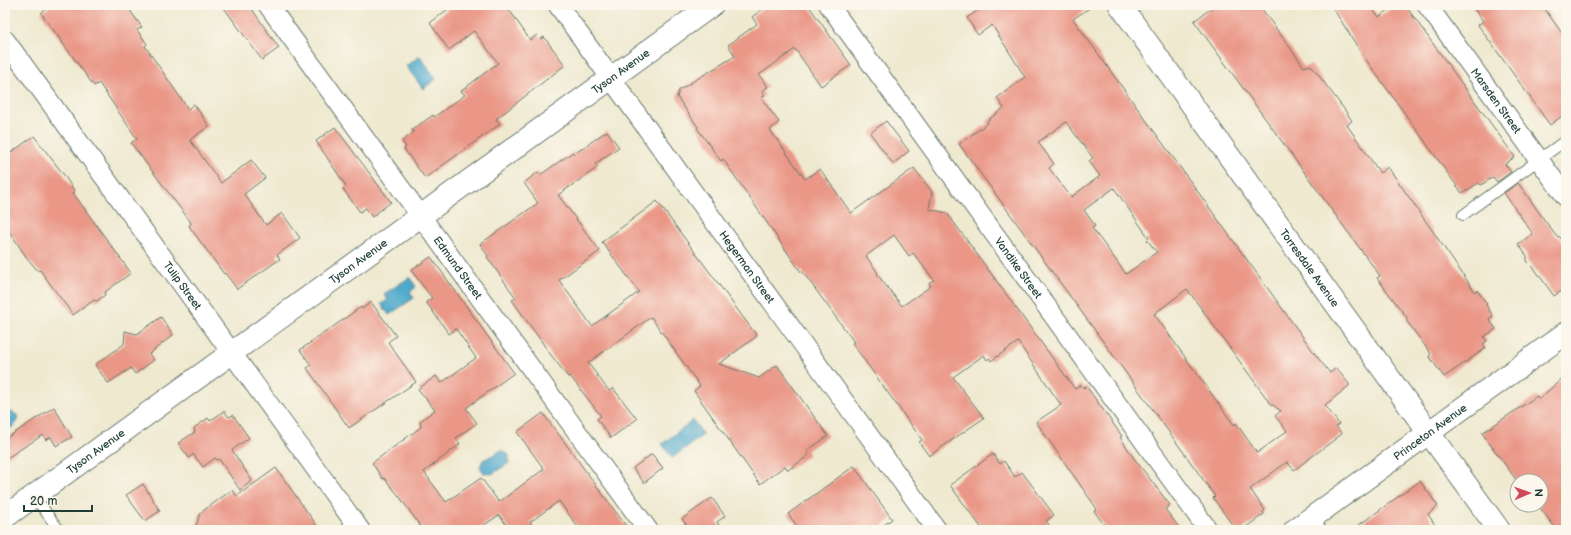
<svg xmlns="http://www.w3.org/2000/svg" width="1571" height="535" viewBox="0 0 1571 535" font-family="'Balsamiq Sans',sans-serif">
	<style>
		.water { fill: #4ea8cb; stroke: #367280 }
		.building { fill: #ea9787; fill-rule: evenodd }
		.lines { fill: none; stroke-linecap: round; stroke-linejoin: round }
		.lane-casing { stroke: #68796b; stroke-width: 12 }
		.street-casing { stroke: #68796b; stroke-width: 21 }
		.secondary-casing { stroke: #68796b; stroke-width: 24 }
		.lane { stroke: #fff; stroke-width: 10 }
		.street { stroke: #fff; stroke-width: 19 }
		.secondary { stroke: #fff; stroke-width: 22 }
		.labels { text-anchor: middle; stroke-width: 3.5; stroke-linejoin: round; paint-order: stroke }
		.street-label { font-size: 11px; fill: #1f3d34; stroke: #fbf7ec }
	</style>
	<rect width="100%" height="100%" fill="#fbf7ec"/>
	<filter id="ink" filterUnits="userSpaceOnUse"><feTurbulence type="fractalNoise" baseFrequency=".025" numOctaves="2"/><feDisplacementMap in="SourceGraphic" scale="8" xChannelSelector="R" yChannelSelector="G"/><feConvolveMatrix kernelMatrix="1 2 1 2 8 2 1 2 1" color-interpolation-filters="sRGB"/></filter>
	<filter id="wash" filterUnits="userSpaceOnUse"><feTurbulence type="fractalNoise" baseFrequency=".012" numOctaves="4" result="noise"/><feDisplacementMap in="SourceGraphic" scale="16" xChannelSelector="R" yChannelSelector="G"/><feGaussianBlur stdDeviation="0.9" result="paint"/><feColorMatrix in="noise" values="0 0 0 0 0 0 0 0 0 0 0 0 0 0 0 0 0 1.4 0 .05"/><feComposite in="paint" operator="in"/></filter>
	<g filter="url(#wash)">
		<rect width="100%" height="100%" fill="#efe9d0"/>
		<g class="water">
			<polygon points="420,56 436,79 423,89 406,66"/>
			<polygon points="410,277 416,287 410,292 414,298 389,315 381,304 388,300 384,294"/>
			<path d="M12 412 17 415C19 424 12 427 5 432V414Z"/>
			<polygon points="693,420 703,435 672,458 662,444"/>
			<polygon points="502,450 509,455 509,463 492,474 484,473 480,467 483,460"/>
		</g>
		<g id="blocks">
			<g class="building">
				<polygon points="52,5 126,5 142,27 137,30 147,44 145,46 188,109 194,104 209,126 190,140 221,183 251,160 265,178 244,194 266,225 282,213 300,238 277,255 280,259 237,289 225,273 224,274 189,226 191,224 190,221 131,143 137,139 99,83 94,86 41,13"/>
				<polygon points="222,5 249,5 279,48 262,60"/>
				<polygon points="453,5 506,5 530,40 537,35 541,39 544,37 565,65 496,119 500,124 425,178 404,149 406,147 402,141 414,132 412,130 433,115 434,117 465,95 461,91 498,63 474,31 449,50 430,23"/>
				<path d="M768 5H808L851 65 821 86 795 49 759 75 768 87 762 91 765 95 761 98 779 122 770 130 805 179 820 169 851 213 914 168 932 192 929 209 947 213 1075 389 1081 385 1084 388 1086 386 1122 436 1120 437 1133 457 1170 505 1165 509 1181 530H1108L1094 511 1097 509 1036 422 1061 405 1018 342 991 361 989 358 987 360 984 355 953 377 984 418 929 456 919 442 922 440 852 343 854 342 802 271 801 272 723 159 721 161 697 128 698 127 677 97 679 90 735 56 728 45 757 24 752 17ZM894 235 909 256 913 253 934 280 929 283 931 286 902 306 877 274 878 273 866 256Z"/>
				<path d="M979 5H1094L1073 19 1318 358 1330 373 1336 368 1349 384V386L1325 405 1339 424 1336 426 1342 434 1294 470 1287 462 1250 489 1265 510 1263 512 1264 514 1242 530H1236L1213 498 1215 496 1153 410 959 144 988 123 987 121 1004 108 997 98 1025 77 992 25 978 35 967 18 981 8ZM1066 122 1093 158 1089 161 1100 176 1071 197 1049 168 1054 164 1038 142ZM1114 188 1149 238 1147 240 1157 252 1126 274 1092 228 1095 226 1084 210ZM1187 289 1270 403 1281 411 1275 416 1287 431 1257 453 1236 423 1234 425 1154 314Z"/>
				<polygon points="1216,5 1259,5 1304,67 1311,65 1347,113 1352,121 1347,125 1380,173 1388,167 1475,292 1477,290 1487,304 1486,305 1493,316 1489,319 1496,329 1484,337 1487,341 1483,344 1486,348 1444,377 1429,356 1431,354 1406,320 1408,319 1377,278 1380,276 1194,21"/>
				<polygon points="1331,5 1369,5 1379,17 1396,5 1405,5 1515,157 1505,164 1511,172 1497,182 1493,177 1481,185 1479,183 1462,193 1364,57"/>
				<polygon points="1471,5 1542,5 1566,39 1566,45 1563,48 1566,54 1566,113 1550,125 1478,25 1483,21"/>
				<polygon points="886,121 909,151 893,164 870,133"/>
				<polygon points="335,127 391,202 372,217 366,208 360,212 343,189 346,186 316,141"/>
				<polygon points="607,131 619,147 595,164 598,167 558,195 600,251 559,280 592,326 639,292 602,242 657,201 757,336 719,364 759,378 777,365 828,436 808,450 808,456 788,470 785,466 760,484 694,391 700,386 651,317 588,363 609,391 613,388 637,419 611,438 597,419 601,416 570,376 568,377 551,355 512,300 516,298 487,257 488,256 480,244 538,203 524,183 538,172 540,175 573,152 574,154"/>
				<polygon points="34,136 64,175 75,192 73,193 131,273 105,292 105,295 97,301 94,300 73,315 40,270 38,271 27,258 5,225 5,157"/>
				<polygon points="1518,183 1556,236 1560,237 1565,243 1566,288 1554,296 1534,268 1527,261 1527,256 1518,244 1533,234 1504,193"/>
				<polygon points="431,257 514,373 466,408 477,423 456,438 460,444 424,472 446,502 481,478 499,502 544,469 517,432 543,413 629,530 580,530 559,501 530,522 535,530 510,530 499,515 477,530 423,530 399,496 384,478 383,479 372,463 421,427 420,421 435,410 418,389 436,376 441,383 476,358 456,329 449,334 426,302 432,298 411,270"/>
				<polygon points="371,302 396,336 388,342 416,382 349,428 307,368 311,365 300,350 361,307 362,309"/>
				<polygon points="161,317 173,335 149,354 154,360 135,374 131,368 108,383 95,365 124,344 125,331 137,334"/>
				<polygon points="1566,375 1566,530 1557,530 1538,505 1541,505 1541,481 1517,481 1482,433 1537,396 1539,399"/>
				<polygon points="54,407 72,437 56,446 51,437 46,440 43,435 5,459 5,439"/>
				<polygon points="224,411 229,417 233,415 249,438 232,450 252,481 240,490 219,459 217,460 215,458 203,467 193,454 189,458 178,443 195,432 194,428 208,418 210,421"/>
				<polygon points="652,454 663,468 644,483 633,468"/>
				<polygon points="993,454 1000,464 1004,461 1015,477 1022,472 1054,515 1046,521 1053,530 983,530 950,485"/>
				<polygon points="854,466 892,519 877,530 800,530 788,514"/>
				<polygon points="276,468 320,530 195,530 200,513 232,490 237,496"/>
				<polygon points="1420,481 1438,506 1428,514 1438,530 1352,530"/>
				<polygon points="143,484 160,511 145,521 126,495"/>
				<polygon points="712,498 725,516 717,522 722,530 690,530 682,519"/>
			</g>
		</g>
	</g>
	<g filter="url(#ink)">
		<use href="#blocks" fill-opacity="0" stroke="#68796b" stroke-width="1"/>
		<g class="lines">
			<defs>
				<g id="lane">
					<polyline points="1463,215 1566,140"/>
					<polyline points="34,496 59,530"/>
					<polyline points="1312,517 1322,530"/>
				</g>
				<g id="street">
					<path id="s1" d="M268 5 648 530"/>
					<path id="s2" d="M558 5 937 530"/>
					<path id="s3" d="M829 5 1208 530"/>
					<path id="s4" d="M1427 5 1566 197"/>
					<path id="s5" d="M5 40 360 530"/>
				</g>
				<g id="secondary">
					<path id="s6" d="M1120 5 1499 530"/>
					<path id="s7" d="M5 517 712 5"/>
					<path id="s8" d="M1295 530 1566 333"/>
				</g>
			</defs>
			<use href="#lane" class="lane-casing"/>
			<use href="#street" class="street-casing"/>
			<use href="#secondary" class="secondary-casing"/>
			<use href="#lane" class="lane"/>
			<use href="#street" class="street"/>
			<use href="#secondary" class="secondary"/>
		</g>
	</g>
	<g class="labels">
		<g class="street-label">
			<text dy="4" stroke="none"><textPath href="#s7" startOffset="760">Tyson Avenue</textPath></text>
			<text dy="4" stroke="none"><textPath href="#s4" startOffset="118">Marsden Street</textPath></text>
			<text dy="4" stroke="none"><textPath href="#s7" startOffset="436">Tyson Avenue</textPath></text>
			<text dy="4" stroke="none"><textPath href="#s1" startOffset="324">Edmund Street</textPath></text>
			<text dy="4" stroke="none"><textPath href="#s2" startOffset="323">Hegerman Street</textPath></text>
			<text dy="4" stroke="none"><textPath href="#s3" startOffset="324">Vandike Street</textPath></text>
			<text dy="4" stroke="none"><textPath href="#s6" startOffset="324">Torresdale Avenue</textPath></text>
			<text dy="4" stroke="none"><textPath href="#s5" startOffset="303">Tulip Street</textPath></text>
			<text dy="4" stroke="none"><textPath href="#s8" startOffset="167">Princeton Avenue</textPath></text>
			<text dy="4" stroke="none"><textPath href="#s7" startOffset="112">Tyson Avenue</textPath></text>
		</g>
	</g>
	<rect width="1571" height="535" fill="none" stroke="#fbf7ec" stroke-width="20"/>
	<g transform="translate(1529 493) rotate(88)"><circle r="19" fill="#fbf7ec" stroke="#a3ada2"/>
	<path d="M0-3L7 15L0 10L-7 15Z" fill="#d1495b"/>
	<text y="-6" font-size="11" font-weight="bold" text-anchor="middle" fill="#1f3d34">N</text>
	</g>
	<path d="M24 505v6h68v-6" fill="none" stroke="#1f3d34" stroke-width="2"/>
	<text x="30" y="505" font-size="12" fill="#1f3d34" stroke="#fbf7ec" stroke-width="3" paint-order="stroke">20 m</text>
</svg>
